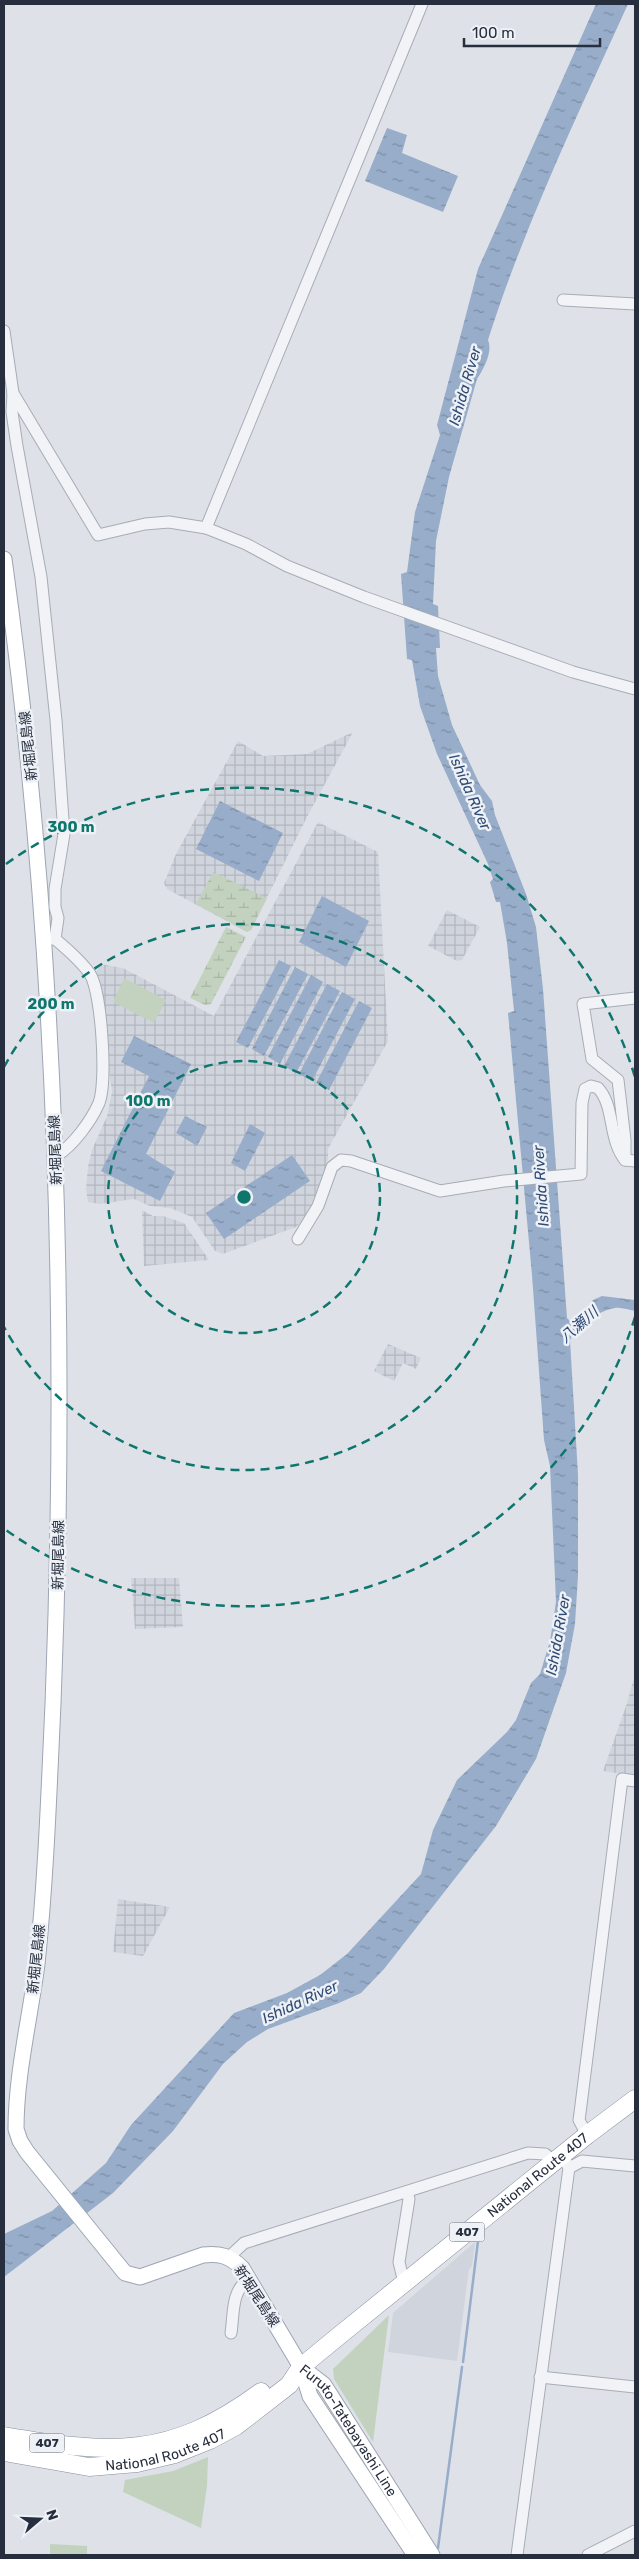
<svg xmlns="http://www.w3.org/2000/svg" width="639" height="2559" viewBox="0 0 639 2559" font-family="Rubik,'Noto Sans JP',sans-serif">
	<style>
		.built { fill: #d0d4dd }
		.industrial { fill: url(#industrial-grid) }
		.grass { fill: #c3d2bf }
		.wetland { fill: url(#wetland-marsh) }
		.water { fill: url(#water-ripples) }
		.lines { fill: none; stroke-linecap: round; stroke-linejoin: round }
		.stream { stroke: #98adc9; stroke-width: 2.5 }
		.minor-casing { stroke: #a7acb5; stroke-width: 13 }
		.major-casing { stroke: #9da5b4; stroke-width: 17 }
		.highway-casing { stroke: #858e9f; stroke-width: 19 }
		.minor { stroke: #f1f3f6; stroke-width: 11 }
		.major { stroke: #fff; stroke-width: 15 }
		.highway { stroke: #fff; stroke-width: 18 }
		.ring { fill: none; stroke: #0f766e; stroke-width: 2.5; stroke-dasharray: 9 6 }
		.labels { text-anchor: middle; stroke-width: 5; stroke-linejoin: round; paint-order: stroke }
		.shield { fill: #eef1f6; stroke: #636976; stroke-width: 1 }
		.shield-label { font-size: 12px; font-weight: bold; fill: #272f3f }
		.street-label { font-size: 14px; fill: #272f3f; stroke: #eef1f6 }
		.water-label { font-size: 15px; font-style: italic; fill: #304b74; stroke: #eef1f6 }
		.centre { fill: #0f766e; stroke: #eef1f6; stroke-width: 2.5 }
		.ring-label { font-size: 15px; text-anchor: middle; font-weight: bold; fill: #0f766e; stroke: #eef1f6; stroke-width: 5; stroke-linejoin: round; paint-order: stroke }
	</style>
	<defs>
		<pattern id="industrial-grid" width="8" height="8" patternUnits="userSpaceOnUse" patternTransform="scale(1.25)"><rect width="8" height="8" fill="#d0d4dd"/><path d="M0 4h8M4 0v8" fill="none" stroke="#b3b6bf"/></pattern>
		<pattern id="wetland-marsh" width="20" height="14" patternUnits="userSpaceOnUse" patternTransform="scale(1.25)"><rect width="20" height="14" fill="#c3d2bf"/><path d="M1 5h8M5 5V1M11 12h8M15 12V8" fill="none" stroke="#a8b5a5"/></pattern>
		<pattern id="water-ripples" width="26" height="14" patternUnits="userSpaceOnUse" patternTransform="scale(1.25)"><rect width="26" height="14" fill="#98adc9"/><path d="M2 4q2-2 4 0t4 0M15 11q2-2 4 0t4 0" fill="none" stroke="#7c8da5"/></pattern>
	</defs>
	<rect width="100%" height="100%" fill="#dee2e8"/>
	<polygon class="built" points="475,2242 472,2266 469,2269 457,2361 388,2352 393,2313"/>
	<g class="industrial">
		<polygon points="353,732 307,817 251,930 247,932 167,889 164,883 176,854 238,741 263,756 307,754"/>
		<polygon points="318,822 378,852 388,1041 328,1149 328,1160 307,1217 296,1227 223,1254 215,1251 192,1217 170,1208 150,1206 134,1199 100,1204 88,1202 86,1189 88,1166 92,1150 107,1116 112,1092 95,973 99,967 105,965 123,968 214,1016"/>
		<polygon points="447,910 480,927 462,960 457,961 428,946"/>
		<polygon points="142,1210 153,1216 163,1216 184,1223 209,1260 144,1266"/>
		<polygon points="388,1344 421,1358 416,1369 403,1363 394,1381 374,1371"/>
		<polygon points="131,1578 179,1578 183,1627 135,1629"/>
		<polygon points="635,1674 635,1776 603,1771 627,1703"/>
		<polygon points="118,1899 170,1907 143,1956 113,1952"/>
	</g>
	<g class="grass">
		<polygon points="124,978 166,1000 154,1023 113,1002"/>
		<polygon points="389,2315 373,2442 334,2379 333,2369"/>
		<polygon points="208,2457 207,2486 201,2528 123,2492 125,2480 173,2471"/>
		<polygon points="50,2544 87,2546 87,2555 50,2555"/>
	</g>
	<g class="wetland">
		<polygon points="213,872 267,898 251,930 247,932 196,904"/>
		<polygon points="226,927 246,937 211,1004 205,1005 190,998"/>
	</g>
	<g class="water">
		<path d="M596 4H628C578 114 525 224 488 340 493 352 484 368 477 379L449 477 436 541 433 604 438 606 440 648H436L438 676 452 725 480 785 492 801 495 815 526 894 536 927 543 989 567 1318 570 1321 581 1318 593 1300 602 1296 635 1300V1311C629 1310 621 1307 615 1308 598 1311 577 1325 570 1340L578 1475V1576L575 1624 566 1673 536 1759 496 1826 384 1969 361 1993 339 2003 268 2029 247 2042 223 2064 173 2131 113 2193 4 2277V2234L52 2211 106 2163 131 2125 234 2013 287 1993 320 1975 347 1954 421 1874 433 1830 457 1780 507 1732 516 1720 531 1683 540 1674 550 1641 556 1602 550 1466 544 1440 532 1275 508 1013 514 1011 507 943 500 902H496L490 882 493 879 488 864 437 754 420 706 412 660 407 659 401 574 407 572 415 512 440 435 437 425 478 269Z"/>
		<polygon points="387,128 407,135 402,153 458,176 443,212 365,181"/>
		<polygon points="220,801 283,833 259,881 196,849"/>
		<polygon points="322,896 369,921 346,967 299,942"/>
		<polygon points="279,960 291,966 248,1048 236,1042"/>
		<polygon points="295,967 308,974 264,1056 252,1049"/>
		<polygon points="311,975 323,982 280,1064 268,1057"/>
		<polygon points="327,984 340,991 296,1073 284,1066"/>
		<polygon points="342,992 355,999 312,1081 299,1074"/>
		<polygon points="359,1001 372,1008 329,1090 316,1083"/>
		<polygon points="134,1036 191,1064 146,1154 175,1172 160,1201 101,1171 149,1076 121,1062"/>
		<polygon points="185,1116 207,1127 197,1146 176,1133"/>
		<polygon points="250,1124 265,1133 245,1171 231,1163"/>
		<polygon points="292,1155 310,1181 224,1239 206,1213"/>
	</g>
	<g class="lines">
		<g class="stream">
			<polyline points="463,2362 478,2241"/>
			<polyline points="438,2548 462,2367"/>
		</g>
		<defs>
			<g id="minor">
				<polyline points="563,300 635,304"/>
				<polyline points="4,331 13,393 12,412 17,446 41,577 56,720 64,834 55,889 55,907 58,918 55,939"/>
				<polyline points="13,393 98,535 145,524 169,522 206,528 246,544 287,566 364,597 573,672 635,689"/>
				<polyline points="206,528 422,4"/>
				<path d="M48 939H55C67 949 81 961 90 974 102 994 107 1082 99 1103 91 1121 73 1146 56 1156"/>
				<polyline points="625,1160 625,1140 618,1080 592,1059 583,1004 635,998"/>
				<path d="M298 1239 318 1206 332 1167 341 1160 351 1161 440 1191 504 1181 581 1174 582 1103 585 1089 591 1086 598 1088C615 1106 608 1139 625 1160L635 1161"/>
				<polyline points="587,2135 579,2120 580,2113 622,1779 635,1781"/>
				<polyline points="569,2168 582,2161 635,2166"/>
				<polyline points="229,2257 244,2243 528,2153 545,2154 554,2161"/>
				<polyline points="404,2283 399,2262 409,2199 407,2192"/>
				<path d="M231 2333C234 2313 231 2291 249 2279"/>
				<polyline points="540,2377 635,2387"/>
				<polyline points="517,2555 568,2175 569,2168 562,2155"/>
				<polyline points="588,2555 635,2531"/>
			</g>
			<g id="major">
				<path d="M4 559C57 938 68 1321 53 1704 49 1790 46 1878 37 1964 30 2019 16 2074 16 2129L20 2141 27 2152 125 2273 140 2277 203 2255C220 2253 230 2256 242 2268L301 2367 310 2396 415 2555"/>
				<path id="s1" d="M301 2367 324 2385 432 2555"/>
			</g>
			<g id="highway">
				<path d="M4 2436C110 2454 169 2460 261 2392"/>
				<path id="s2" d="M4 2452 89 2467 137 2463 175 2454 210 2440 236 2426 289 2385 301 2367 335 2339 587 2135 635 2099"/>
			</g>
		</defs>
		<use href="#minor" class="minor-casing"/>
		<use href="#major" class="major-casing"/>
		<use href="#highway" class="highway-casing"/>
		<use href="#minor" class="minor"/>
		<use href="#major" class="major"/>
		<use href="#highway" class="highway"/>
	</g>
	<g class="ring">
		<circle cx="244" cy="1197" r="136"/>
		<path d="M4 1067A273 273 0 1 1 4 1327"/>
		<path d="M635 1317A409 409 0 0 1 6 1530M6 864A409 409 0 0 1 635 1077"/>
	</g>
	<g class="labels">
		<g class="shield">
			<rect x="449.5" y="2222.5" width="35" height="19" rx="4"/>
			<rect x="29.5" y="2433.5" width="35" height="19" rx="4"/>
		</g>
		<g class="shield-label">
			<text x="467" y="2236">407</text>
			<text x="47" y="2447">407</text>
		</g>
		<g class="street-label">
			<text transform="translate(28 746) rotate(-96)" y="5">新堀尾島線</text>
			<text transform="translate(55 1150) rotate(-92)" y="5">新堀尾島線</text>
			<text transform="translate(58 1555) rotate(-89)" y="5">新堀尾島線</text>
			<text transform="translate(36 1959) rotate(-84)" y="5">新堀尾島線</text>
			<text dy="5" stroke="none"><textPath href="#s2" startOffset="634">National Route 407</textPath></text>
			<text transform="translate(257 2296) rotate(57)" y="5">新堀尾島線</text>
			<text dy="5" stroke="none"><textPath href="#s1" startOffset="80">Furuto-Tatebayashi Line</textPath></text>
			<text dy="5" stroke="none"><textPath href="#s2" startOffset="165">National Route 407</textPath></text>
		</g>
		<g class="water-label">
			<text transform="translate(465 386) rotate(-74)" y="5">Ishida River</text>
			<text transform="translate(470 792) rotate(66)" y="5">Ishida River</text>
			<text transform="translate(541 1186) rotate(-94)" y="5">Ishida River</text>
			<text transform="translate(579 1325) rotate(-41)" y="5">八瀬川</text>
			<text transform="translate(558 1635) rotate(-80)" y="5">Ishida River</text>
			<text transform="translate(300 2002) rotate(-25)" y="5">Ishida River</text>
		</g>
	</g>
	<circle cx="244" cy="1197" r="8" class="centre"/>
	<g class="ring-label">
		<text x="71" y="832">300 m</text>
		<text x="51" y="1009">200 m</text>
		<text x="148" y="1106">100 m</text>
	</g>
	<rect width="639" height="2559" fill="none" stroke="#272f3f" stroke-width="10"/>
	<g transform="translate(40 2519) rotate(71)" stroke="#eef1f6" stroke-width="4" paint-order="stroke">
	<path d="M0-4L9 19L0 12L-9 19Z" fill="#272f3f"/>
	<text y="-8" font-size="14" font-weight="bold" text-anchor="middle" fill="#272f3f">N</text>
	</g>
	<path d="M464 38v8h136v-8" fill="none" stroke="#272f3f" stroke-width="2.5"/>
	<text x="472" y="38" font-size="15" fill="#272f3f" stroke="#eef1f6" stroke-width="4" paint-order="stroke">100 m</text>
</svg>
